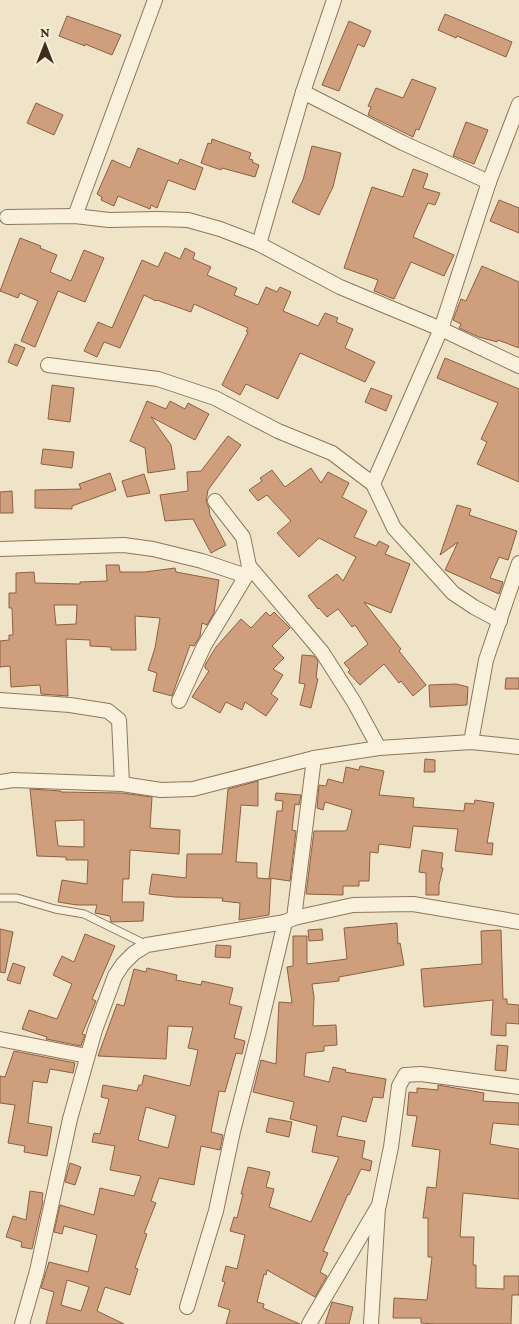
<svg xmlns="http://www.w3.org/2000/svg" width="519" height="1324" viewBox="0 0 519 1324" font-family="'Crimson Pro',serif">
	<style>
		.building { fill: #cf9f7d; stroke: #8d5f41; fill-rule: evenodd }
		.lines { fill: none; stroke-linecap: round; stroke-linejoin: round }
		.service-casing { stroke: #8d765c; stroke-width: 9 }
		.minor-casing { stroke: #8d765c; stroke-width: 16 }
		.service { stroke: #faf1dc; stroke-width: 7 }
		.minor { stroke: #faf1dc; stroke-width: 14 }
	</style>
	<rect width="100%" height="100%" fill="#f0e4c8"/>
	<g class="building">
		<polygon points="445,14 512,42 506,57 457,36 456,38 438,30"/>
		<polygon points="67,16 121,35 112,55 85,44 85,46 59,36"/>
		<polygon points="349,21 371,31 364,47 358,44 339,91 322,85"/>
		<polygon points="412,79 436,88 419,130 416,129 413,137 368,115 371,107 368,106 376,88 403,98"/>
		<polygon points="36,103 63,115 54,135 27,123"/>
		<polygon points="466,122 488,130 474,164 453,156"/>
		<polygon points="212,139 251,153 249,159 253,160 252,162 259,165 255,177 222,168 221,170 201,163 208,143 211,144"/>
		<polygon points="312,146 341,153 333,187 319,215 292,202 303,180"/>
		<polygon points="138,148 178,164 180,159 203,168 195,190 168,180 157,208 151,205 150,209 118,196 114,206 101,200 102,197 97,194 112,160 130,168"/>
		<polygon points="413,169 428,174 423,188 440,193 435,205 428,203 413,237 454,255 444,276 411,262 394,299 374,291 378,280 344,268 372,187 403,197"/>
		<polygon points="499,200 519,208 519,233 490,221"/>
		<polygon points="20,238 41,246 40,248 57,255 50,272 71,281 84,250 104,258 85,302 58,291 35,347 21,341 38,301 20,293 18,298 0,291"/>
		<polygon points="185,248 195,253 193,259 211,267 207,275 237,288 234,295 258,305 266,287 277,292 280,287 291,292 283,311 318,326 325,313 338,318 336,322 353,329 345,348 375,362 365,382 300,353 278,399 246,384 240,395 222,385 248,332 246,331 248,328 194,304 191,312 157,300 156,301 144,295 120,348 104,342 97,357 84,351 98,322 112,328 142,260 158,267 165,252 180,259"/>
		<polygon points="482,266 519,282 519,348 498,340 497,342 479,337 459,328 461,324 453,320 461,299 466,301"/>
		<polygon points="15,344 25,348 17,366 8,362"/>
		<polygon points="445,358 519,389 519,482 477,464 487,442 481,439 498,403 437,378"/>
		<polygon points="52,385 74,388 70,422 48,419"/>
		<polygon points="371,388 392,396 386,411 365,402"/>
		<polygon points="147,401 166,409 170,401 185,409 188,403 209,414 195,440 151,417 171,445 175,469 148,473 145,448 130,441"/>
		<polygon points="228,436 241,445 208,490 206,502 209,508 210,515 226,545 211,553 193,519 165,521 160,495 188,491 187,472 201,471"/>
		<polygon points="43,449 74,452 72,468 41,464"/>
		<polygon points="311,468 321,483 328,472 349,483 342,497 367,511 354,537 376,546 379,541 389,546 385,554 410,564 391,613 364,602 401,649 399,651 426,685 413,696 401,681 399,683 384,664 360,685 348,672 350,670 344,663 368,644 355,625 352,627 339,610 338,609 327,617 319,608 318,609 308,596 337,574 343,581 356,557 319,538 299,557 277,533 291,521 267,495 258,501 249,490 262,481 260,478 272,470 285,487"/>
		<polygon points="110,473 116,490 72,506 72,509 35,508 35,490 81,489 79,484"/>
		<polygon points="144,474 150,493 127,497 122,481"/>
		<polygon points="12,491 13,513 0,513 0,492"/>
		<polygon points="457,505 471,509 469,515 517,531 508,560 499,557 490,578 503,582 499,594 445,570 458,542 440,555"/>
		<path d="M106 565H119L120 572H145L175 568 176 572 219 580 214 613 207 625 202 623 200 636 194 646 190 645 172 696 153 691 157 673 148 670 155 648 160 618 135 616 136 650H111V647L90 646V640L66 639 68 696 41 694 40 685 11 687 10 666 0 667V641L9 640V635H13L12 608H9V593H16V573L34 572 35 583 80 584V582L107 581ZM54 605H77L76 624 56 625Z"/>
		<polygon points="266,612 270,616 274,612 290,628 272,646 284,658 273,669 283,675 271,694 278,699 266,716 245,702 242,710 226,702 220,713 192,697 209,671 205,668 205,665 216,647 241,619 251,628"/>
		<polygon points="302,655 314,656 318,661 316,678 318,679 311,708 300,705 305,684 299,683"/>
		<polygon points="506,678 519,678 519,689 505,689"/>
		<polygon points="456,684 468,687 467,705 430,707 429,685"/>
		<polygon points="425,759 435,760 435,772 424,772"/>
		<polygon points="360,766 384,771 379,795 414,798 413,807 464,811 465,803 474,804 475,800 494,803 487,843 493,843 492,855 455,851 458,829 413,826 410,848 379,844 378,853 370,852 369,881 359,881 359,886 343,886 343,895 306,894 314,831 345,831 347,830 352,810 325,802 323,810 317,808 319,785 326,786 328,779 343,783 346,767 359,770"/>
		<polygon points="258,781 258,806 241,805 236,862 257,863 257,878 271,879 269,915 239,920 240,903 222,901 223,898 175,897 149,894 152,874 186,878 187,854 222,854 228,789"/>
		<path d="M30 789 61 791V792L121 793 152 797 150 828 180 830 179 854 130 850 129 879H123L122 902H144L143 921 111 922 110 916 95 913 97 905H77L58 902 62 880 87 884 88 860H66V857L37 856ZM84 820V847L58 846 55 821Z"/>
		<polygon points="276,793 301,795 299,805 295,804 292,830 296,831 290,881 269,878 277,811 282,811 283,801 275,800"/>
		<polygon points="422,850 443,853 441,868 443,868 439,885 439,895 426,895 426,873 419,872"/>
		<polygon points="397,923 398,944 400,943 404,965 339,977 339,981 312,984 314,997 313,1026 336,1025 337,1045 324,1046 324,1051 306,1053 304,1076 329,1082 333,1067 346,1070 345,1072 386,1079 383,1098 373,1097 366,1122 342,1116 337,1136 365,1141 362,1158 372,1161 370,1171 361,1169 349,1195 348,1194 323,1251 328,1253 320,1272 327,1276 315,1297 267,1270 266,1275 264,1274 257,1302 264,1304 263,1308 300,1324 226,1324 230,1310 218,1306 225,1282 222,1281 226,1266 237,1269 245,1235 230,1231 234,1217 237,1218 243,1194 241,1194 248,1167 270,1172 266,1187 274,1189 269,1207 311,1222 339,1157 312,1152 317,1126 290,1119 294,1102 253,1092 261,1060 276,1064 279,1002 292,1003 287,967 293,966 293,936 307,936 307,964 347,959 344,928"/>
		<polygon points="0,929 13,932 5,973 0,972"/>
		<polygon points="322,929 323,940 309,941 308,930"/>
		<polygon points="501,930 503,999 507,999 507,1004 519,1005 519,1024 506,1023 506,1036 491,1035 493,1000 424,1007 421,969 482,964 481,931"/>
		<polygon points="85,934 115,946 92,999 96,1001 82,1034 85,1035 81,1046 46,1039 47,1037 22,1029 29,1010 57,1019 72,984 53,975 62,956 74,962"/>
		<polygon points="216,945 231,946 230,958 215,957"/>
		<polygon points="13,963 25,967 20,984 7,980"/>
		<path d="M147 968 177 975 176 980 201 985 202 981 233 988 229 1004 242 1007 234 1038 245 1041 242 1054 236 1053 225 1092 219 1091 211 1132 223 1135 220 1150 201 1146 194 1185 159 1178 151 1201 156 1203 144 1233 147 1234 135 1268 138 1269 130 1295 105 1287 97 1311 124 1324H46L54 1292 41 1288 49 1262 88 1272 97 1235 64 1226 62 1234 54 1232 60 1205 94 1215 100 1188 134 1196 141 1176 110 1170 115 1146 92 1142 94 1133 100 1134 109 1099 101 1097 103 1085 137 1091 139 1085H142L144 1075 190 1086 198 1050 188 1048 193 1027 168 1026 166 1059 98 1056 117 1004 124 1006 134 969 146 972ZM146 1107 176 1116 168 1148 138 1140ZM67 1280 89 1287 81 1311 61 1305Z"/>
		<polygon points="497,1045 508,1046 506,1071 495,1070"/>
		<polygon points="14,1051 75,1063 73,1073 50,1069 47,1083 33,1081 28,1123 52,1127 47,1156 24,1152 25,1146 8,1143 15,1105 0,1103 0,1076 5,1077"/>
		<polygon points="438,1085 484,1093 483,1101 519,1103 519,1125 493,1123 490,1144 519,1149 519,1199 463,1193 460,1237 474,1237 473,1265 476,1265 476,1288 504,1289 504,1276 519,1276 519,1295 512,1295 511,1324 434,1324 421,1323 421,1318 393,1318 394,1298 427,1300 432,1257 428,1257 428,1218 423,1218 427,1187 436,1188 440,1150 412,1146 417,1116 407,1115 409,1092 417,1093 417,1088 438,1090"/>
		<polygon points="269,1118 292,1122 289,1137 266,1132"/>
		<polygon points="70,1163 81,1167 75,1185 65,1182"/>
		<polygon points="30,1191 43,1193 42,1200 43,1201 32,1249 21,1247 22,1242 6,1237 13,1216 26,1220"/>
		<polygon points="332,1302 353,1307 349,1324 325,1324"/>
	</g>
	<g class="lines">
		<defs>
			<polyline id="service" points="0,898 17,898 55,909 84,914 147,945"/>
			<g id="minor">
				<polyline points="334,0 303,92 403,143 489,182"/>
				<polyline points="75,216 155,0"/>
				<polyline points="7,217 75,216 109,220 157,219 188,220 220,229 259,244 340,287 441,329 519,366"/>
				<polyline points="259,244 303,92"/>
				<polyline points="48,365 158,379 215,398 278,431 332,453 373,484 394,528 453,593 474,607 500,621"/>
				<polyline points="373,484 441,329 489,182 519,104"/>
				<polyline points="215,501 243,537 249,566 322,652 354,702 379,748"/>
				<polyline points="0,549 124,545 153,549 202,561 246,576 249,566"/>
				<polyline points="0,700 70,705 108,711 119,720 122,784"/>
				<polyline points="179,701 204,646 246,576"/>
				<polyline points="471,742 486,660 519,563"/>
				<polyline points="0,782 13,780 122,784 161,790 193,789 314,758 379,748 471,742 519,747"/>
				<polyline points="294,918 314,758"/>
				<polyline points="0,1039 87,1056"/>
				<polyline points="187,1307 216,1211 233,1131 259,1031 285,922"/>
				<polyline points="22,1324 37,1271 70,1119 95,1030 115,976 123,964 134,953 147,945 285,922 294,918 353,905 413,904 519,922"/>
				<polyline points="309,1324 379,1205 391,1147 399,1086 405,1075 421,1074 519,1087"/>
				<polyline points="371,1324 378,1208"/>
			</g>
		</defs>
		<use href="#service" class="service-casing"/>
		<use href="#minor" class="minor-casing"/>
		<use href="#service" class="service"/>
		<use href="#minor" class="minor"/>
	</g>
	<g transform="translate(45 45)" stroke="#f7eed8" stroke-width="4" paint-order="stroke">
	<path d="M0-4L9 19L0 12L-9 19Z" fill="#3d2e20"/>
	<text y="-8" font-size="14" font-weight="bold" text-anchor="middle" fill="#3d2e20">N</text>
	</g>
</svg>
